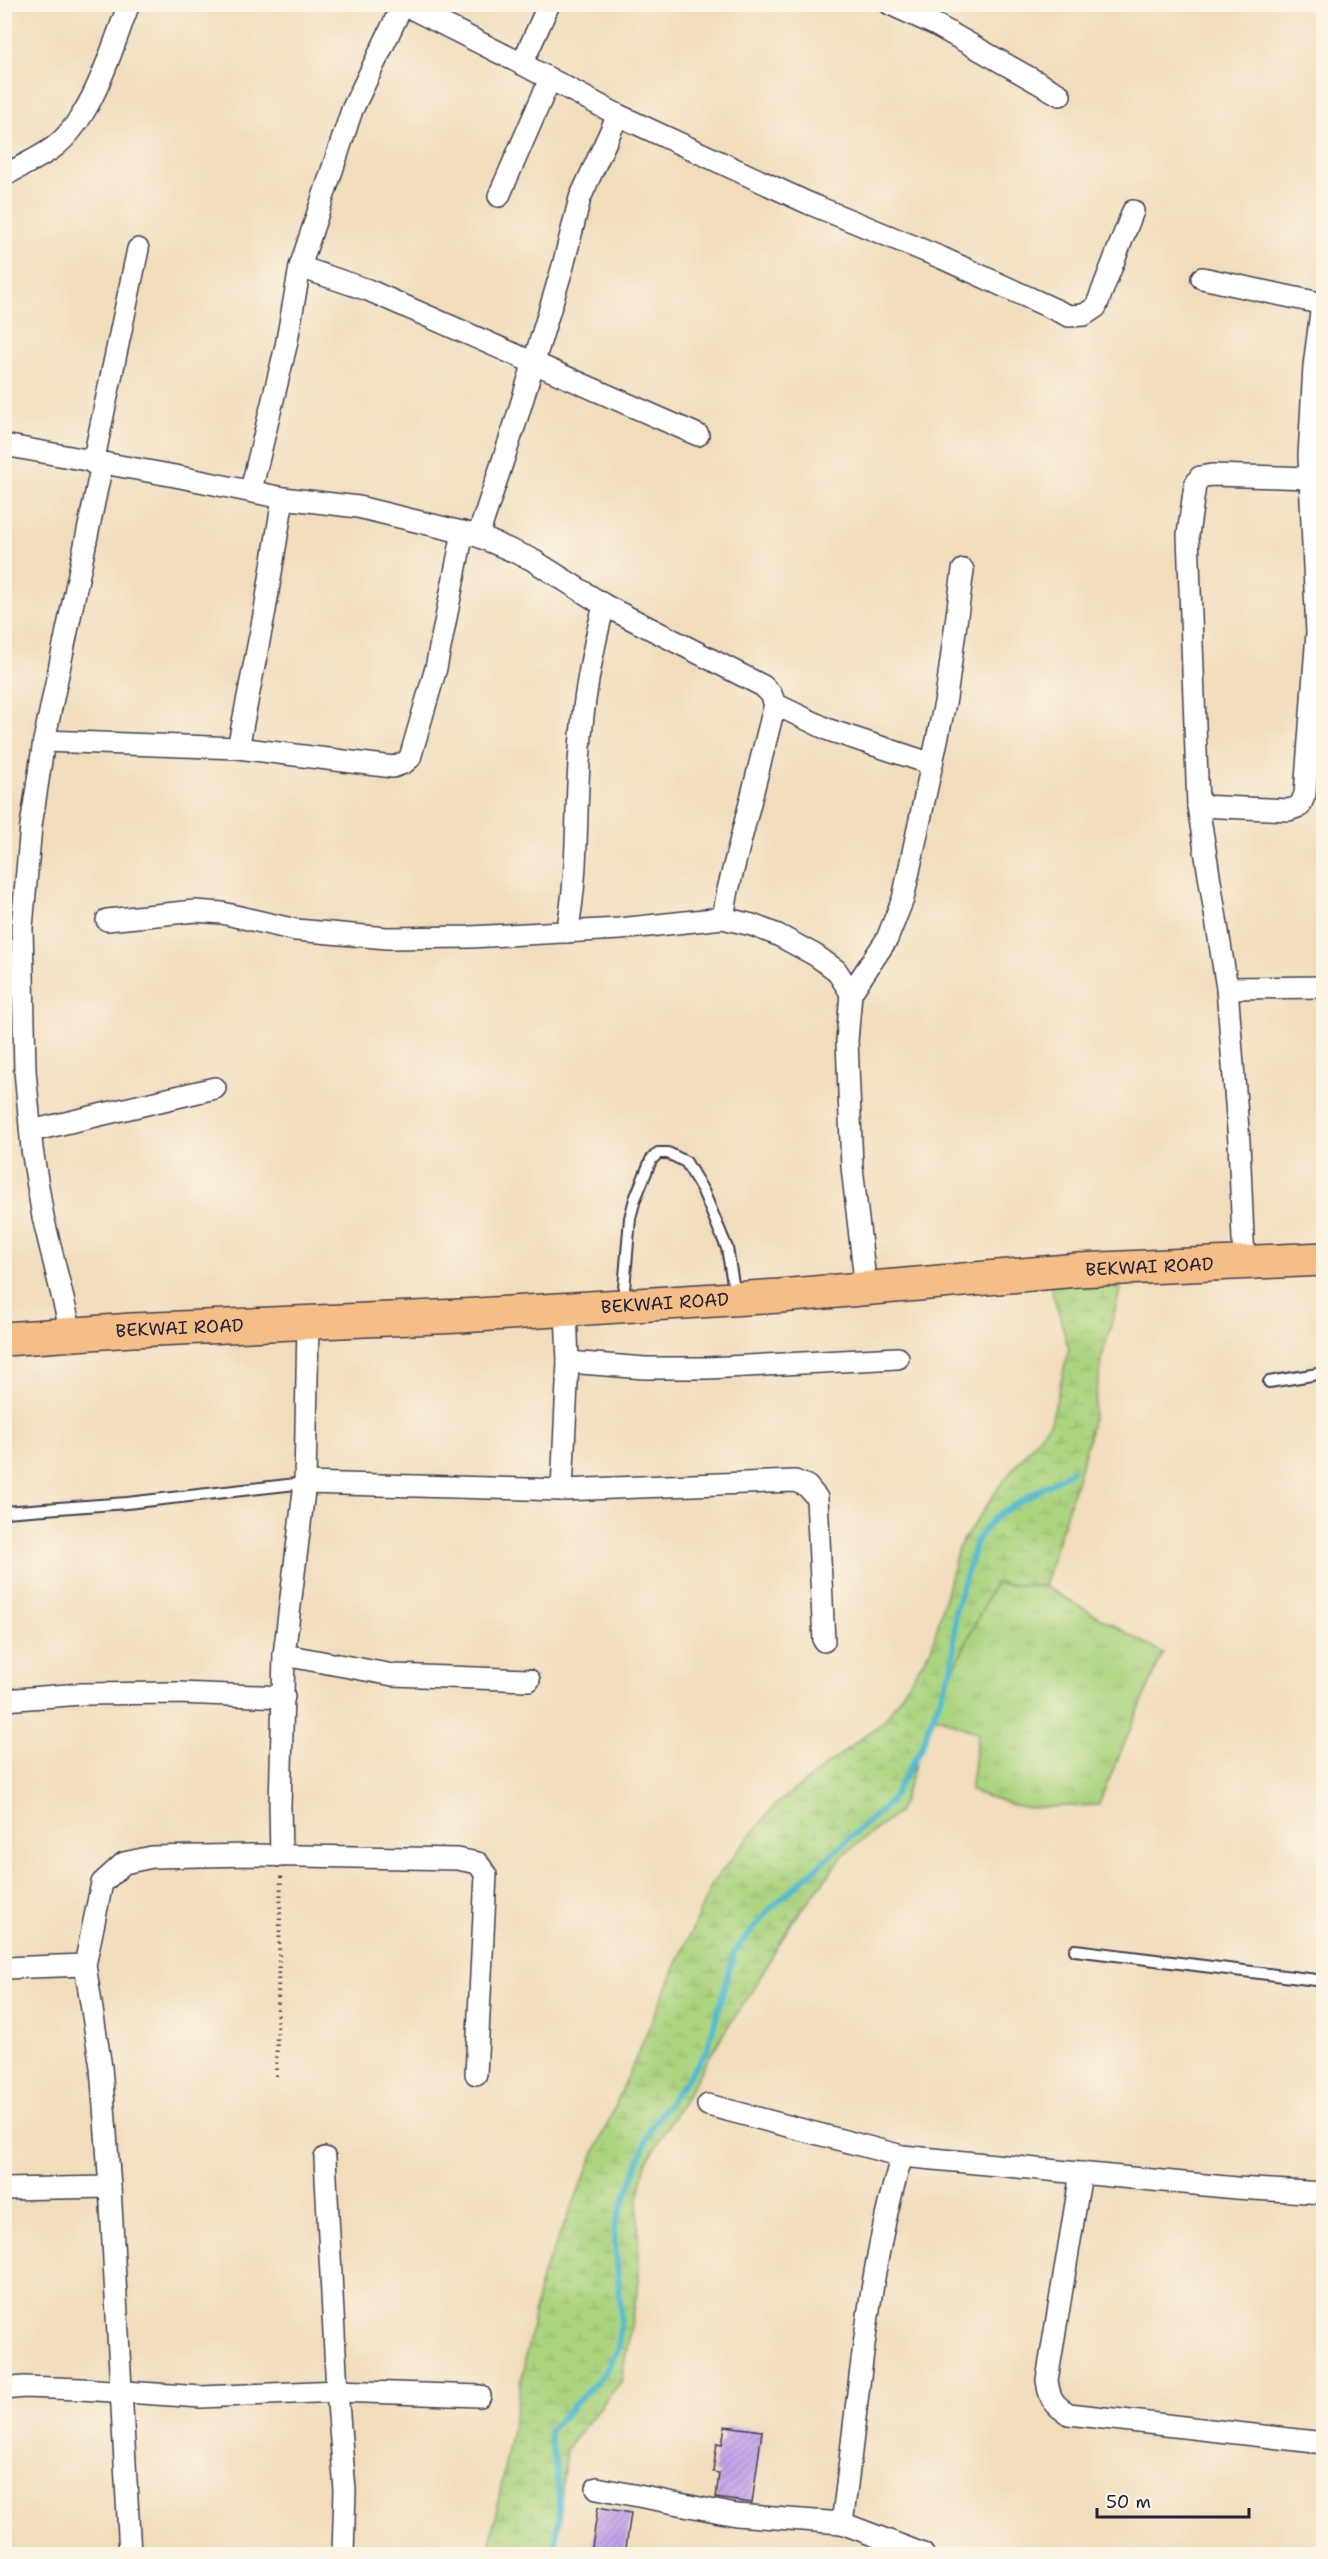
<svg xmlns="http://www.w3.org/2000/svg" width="1328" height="2559" viewBox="0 0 1328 2559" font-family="'Shantell Sans',sans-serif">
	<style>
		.grass { fill: url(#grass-tufts); stroke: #667b5d; stroke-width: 1.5 }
		.wetland { fill: url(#wetland-marsh); stroke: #667b5d; stroke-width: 1.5 }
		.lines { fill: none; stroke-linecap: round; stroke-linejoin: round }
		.stream { stroke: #51bacf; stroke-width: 6 }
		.building { fill: url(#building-hatch) }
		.service-casing { stroke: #413e4e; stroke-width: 14 }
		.minor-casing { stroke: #413e4e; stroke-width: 24 }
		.trunk-casing { stroke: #413e4e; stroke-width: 36 }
		.path { stroke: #413e4e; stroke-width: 4; stroke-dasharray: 1.5 4.5; stroke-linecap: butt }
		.service { stroke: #fff; stroke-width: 10 }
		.minor { stroke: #fff; stroke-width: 21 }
		.trunk { stroke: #f6be87; stroke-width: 33 }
		.labels { text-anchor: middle; stroke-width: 4.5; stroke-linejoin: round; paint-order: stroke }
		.street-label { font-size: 18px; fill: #22223b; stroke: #fcf5e5 }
	</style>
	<defs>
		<pattern id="grass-tufts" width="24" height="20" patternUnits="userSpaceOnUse" patternTransform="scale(1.5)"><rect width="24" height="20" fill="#abd47f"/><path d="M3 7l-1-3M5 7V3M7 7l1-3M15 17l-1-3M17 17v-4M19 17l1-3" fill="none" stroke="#93b66f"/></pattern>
		<pattern id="wetland-marsh" width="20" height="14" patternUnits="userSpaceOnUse" patternTransform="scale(1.5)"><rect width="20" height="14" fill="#abd47f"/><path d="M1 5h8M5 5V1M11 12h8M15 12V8" fill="none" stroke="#93b66f"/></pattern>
		<pattern id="building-hatch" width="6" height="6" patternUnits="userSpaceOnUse" patternTransform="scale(1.5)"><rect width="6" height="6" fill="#c1a0ea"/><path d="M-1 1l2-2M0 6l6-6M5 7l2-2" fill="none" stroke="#9c82bf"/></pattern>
	</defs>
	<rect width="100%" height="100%" fill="#fcf5e5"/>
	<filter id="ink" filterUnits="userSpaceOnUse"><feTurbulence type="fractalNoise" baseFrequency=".0167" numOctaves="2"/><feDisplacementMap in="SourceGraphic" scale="12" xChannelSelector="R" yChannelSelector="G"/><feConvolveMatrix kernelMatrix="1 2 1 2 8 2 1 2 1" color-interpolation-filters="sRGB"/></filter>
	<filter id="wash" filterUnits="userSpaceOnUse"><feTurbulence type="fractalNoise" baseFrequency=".008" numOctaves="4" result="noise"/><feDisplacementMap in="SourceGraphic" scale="24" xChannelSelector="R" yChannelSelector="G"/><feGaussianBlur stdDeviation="1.35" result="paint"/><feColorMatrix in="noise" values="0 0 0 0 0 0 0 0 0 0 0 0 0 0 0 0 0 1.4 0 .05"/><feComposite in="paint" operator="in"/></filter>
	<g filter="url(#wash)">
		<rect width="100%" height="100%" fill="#f1dcbb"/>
		<polygon class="grass" points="994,1584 1044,1586 1163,1653 1098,1805 1023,1808 970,1791 978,1733 932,1715"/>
		<polygon class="wetland" points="1123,1280 1103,1354 1088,1443 1044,1586 994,1584 932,1715 899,1812 845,1853 789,1927 749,1996 723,2034 646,2163 638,2199 639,2281 621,2382 566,2449 556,2554 488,2554 541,2278 650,2025 713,1882 775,1805 885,1720 932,1647 958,1548 1001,1484 1051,1422 1069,1349 1050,1284"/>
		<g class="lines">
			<path class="stream" d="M553 2554C564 2506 558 2479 549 2431L604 2374 618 2349 621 2312 614 2229 651 2127 707 2051 734 1952 771 1908 890 1802 920 1750 953 1664 955 1611 977 1539 996 1516 1072 1471"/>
		</g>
		<g id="blocks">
			<g class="building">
				<polygon points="725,2426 762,2431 752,2503 716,2498 719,2473 713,2472 717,2443 722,2444"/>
				<polygon points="598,2507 631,2513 625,2554 591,2554"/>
			</g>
		</g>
	</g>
	<g filter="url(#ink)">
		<use href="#blocks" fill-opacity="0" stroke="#413e4e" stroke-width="1.5"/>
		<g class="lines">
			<defs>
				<g id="service">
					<polyline points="623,1301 630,1218 635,1199 651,1160 658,1153 668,1153 686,1162 703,1191 727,1248 735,1295"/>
					<polyline points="1269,1382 1324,1373"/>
					<polyline points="4,1512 127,1503 305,1483"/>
					<polyline points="1075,1950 1324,1981"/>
				</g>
				<g id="minor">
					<polyline points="403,4 522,64 549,4"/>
					<polyline points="890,4 936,25 1060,95"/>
					<polyline points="522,64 618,115 808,203 942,258 1069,316 1084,315 1096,307 1133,211"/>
					<path d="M4 176C20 166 38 159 53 148 93 118 111 50 129 4"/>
					<polyline points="499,196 550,79"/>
					<polyline points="300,267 368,290 698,435"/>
					<polyline points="1202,278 1324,304"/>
					<polyline points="4,445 175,476 283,498 358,507 478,536 531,559 604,605 763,686 771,694 775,704 728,890 723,918"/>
					<polyline points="93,463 138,249"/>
					<polyline points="251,490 286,346 300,267 352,110 403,4"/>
					<polyline points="478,536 516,421 563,266 580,198 618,115"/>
					<polyline points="775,704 829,730 932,764"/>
					<polyline points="44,741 238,748 393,767 404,763 410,758 436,668 463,532"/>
					<polyline points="238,748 265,610 283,498"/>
					<polyline points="1198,806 1289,810 1300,806 1305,794 1317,633 1309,456 1314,366 1322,304"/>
					<polyline points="107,920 195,911 222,913 296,930 387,938 470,937 620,929 723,918 752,925 778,935 815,955 836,970 851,993"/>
					<path d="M567 932C579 872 575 810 580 749 583 701 592 652 604 605"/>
					<polyline points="1227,988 1324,987"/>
					<polyline points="31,1131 215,1088"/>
					<polyline points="1244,1263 1239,1142 1227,988 1198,806 1188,535 1195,485 1200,477 1212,475 1309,478"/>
					<polyline points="866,1289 852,1167 847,1041 851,993 887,939 903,899 946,698 963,570"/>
					<polyline points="72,1336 43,1217 32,1149 25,1070 22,927 31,826 44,741 102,464"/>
					<polyline points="568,1362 645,1368 708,1368 898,1358"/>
					<polyline points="305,1483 562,1490 795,1481 807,1486 817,1498 824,1641"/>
					<polyline points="562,1490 568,1362 566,1310"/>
					<polyline points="284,1655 393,1675 529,1680"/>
					<polyline points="4,1700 81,1694 178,1693 284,1697"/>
					<polyline points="281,1856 280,1806 284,1655 305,1483 308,1323"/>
					<polyline points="4,1968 85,1965"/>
					<polyline points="708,2105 902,2156 1236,2188 1324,2193"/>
					<polyline points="325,2158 337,2391 345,2490 343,2554"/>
					<path d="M1081 2173 1047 2380C1049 2397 1053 2405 1069 2414L1324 2443"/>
					<polyline points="4,2189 110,2187"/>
					<polyline points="4,2389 24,2387 81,2389 201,2397 337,2391 480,2396"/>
					<polyline points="597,2488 736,2515 842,2523 923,2554"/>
					<path d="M842 2523C859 2401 866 2274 902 2156"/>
					<polyline points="130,2554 110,2187 101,2067 85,1965 102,1883 124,1863 152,1857 251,1855 457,1859 478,1863 486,1875 476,2074"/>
				</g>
				<g id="trunk">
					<path id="s1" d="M4 1339 132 1330 460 1316 780 1296 1078 1270 1324 1259"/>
				</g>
			</defs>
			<use href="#service" class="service-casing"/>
			<use href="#minor" class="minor-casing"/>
			<use href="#trunk" class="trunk-casing"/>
			<polyline class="path" points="276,2076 281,1875"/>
			<use href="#service" class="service"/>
			<use href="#minor" class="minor"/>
			<use href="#trunk" class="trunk"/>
		</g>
	</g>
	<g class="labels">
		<g class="street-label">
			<text dy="6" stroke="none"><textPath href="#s1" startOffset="1148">BEKWAI ROAD</textPath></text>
			<text dy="6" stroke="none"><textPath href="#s1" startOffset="662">BEKWAI ROAD</textPath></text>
			<text dy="6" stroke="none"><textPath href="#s1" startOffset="176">BEKWAI ROAD</textPath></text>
		</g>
	</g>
	<rect width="1328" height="2559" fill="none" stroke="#fcf5e5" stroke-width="24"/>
	<path d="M1097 2508v9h152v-9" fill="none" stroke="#22223b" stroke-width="3"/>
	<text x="1106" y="2508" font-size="18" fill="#22223b" stroke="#fcf5e5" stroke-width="4.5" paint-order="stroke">50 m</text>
</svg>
